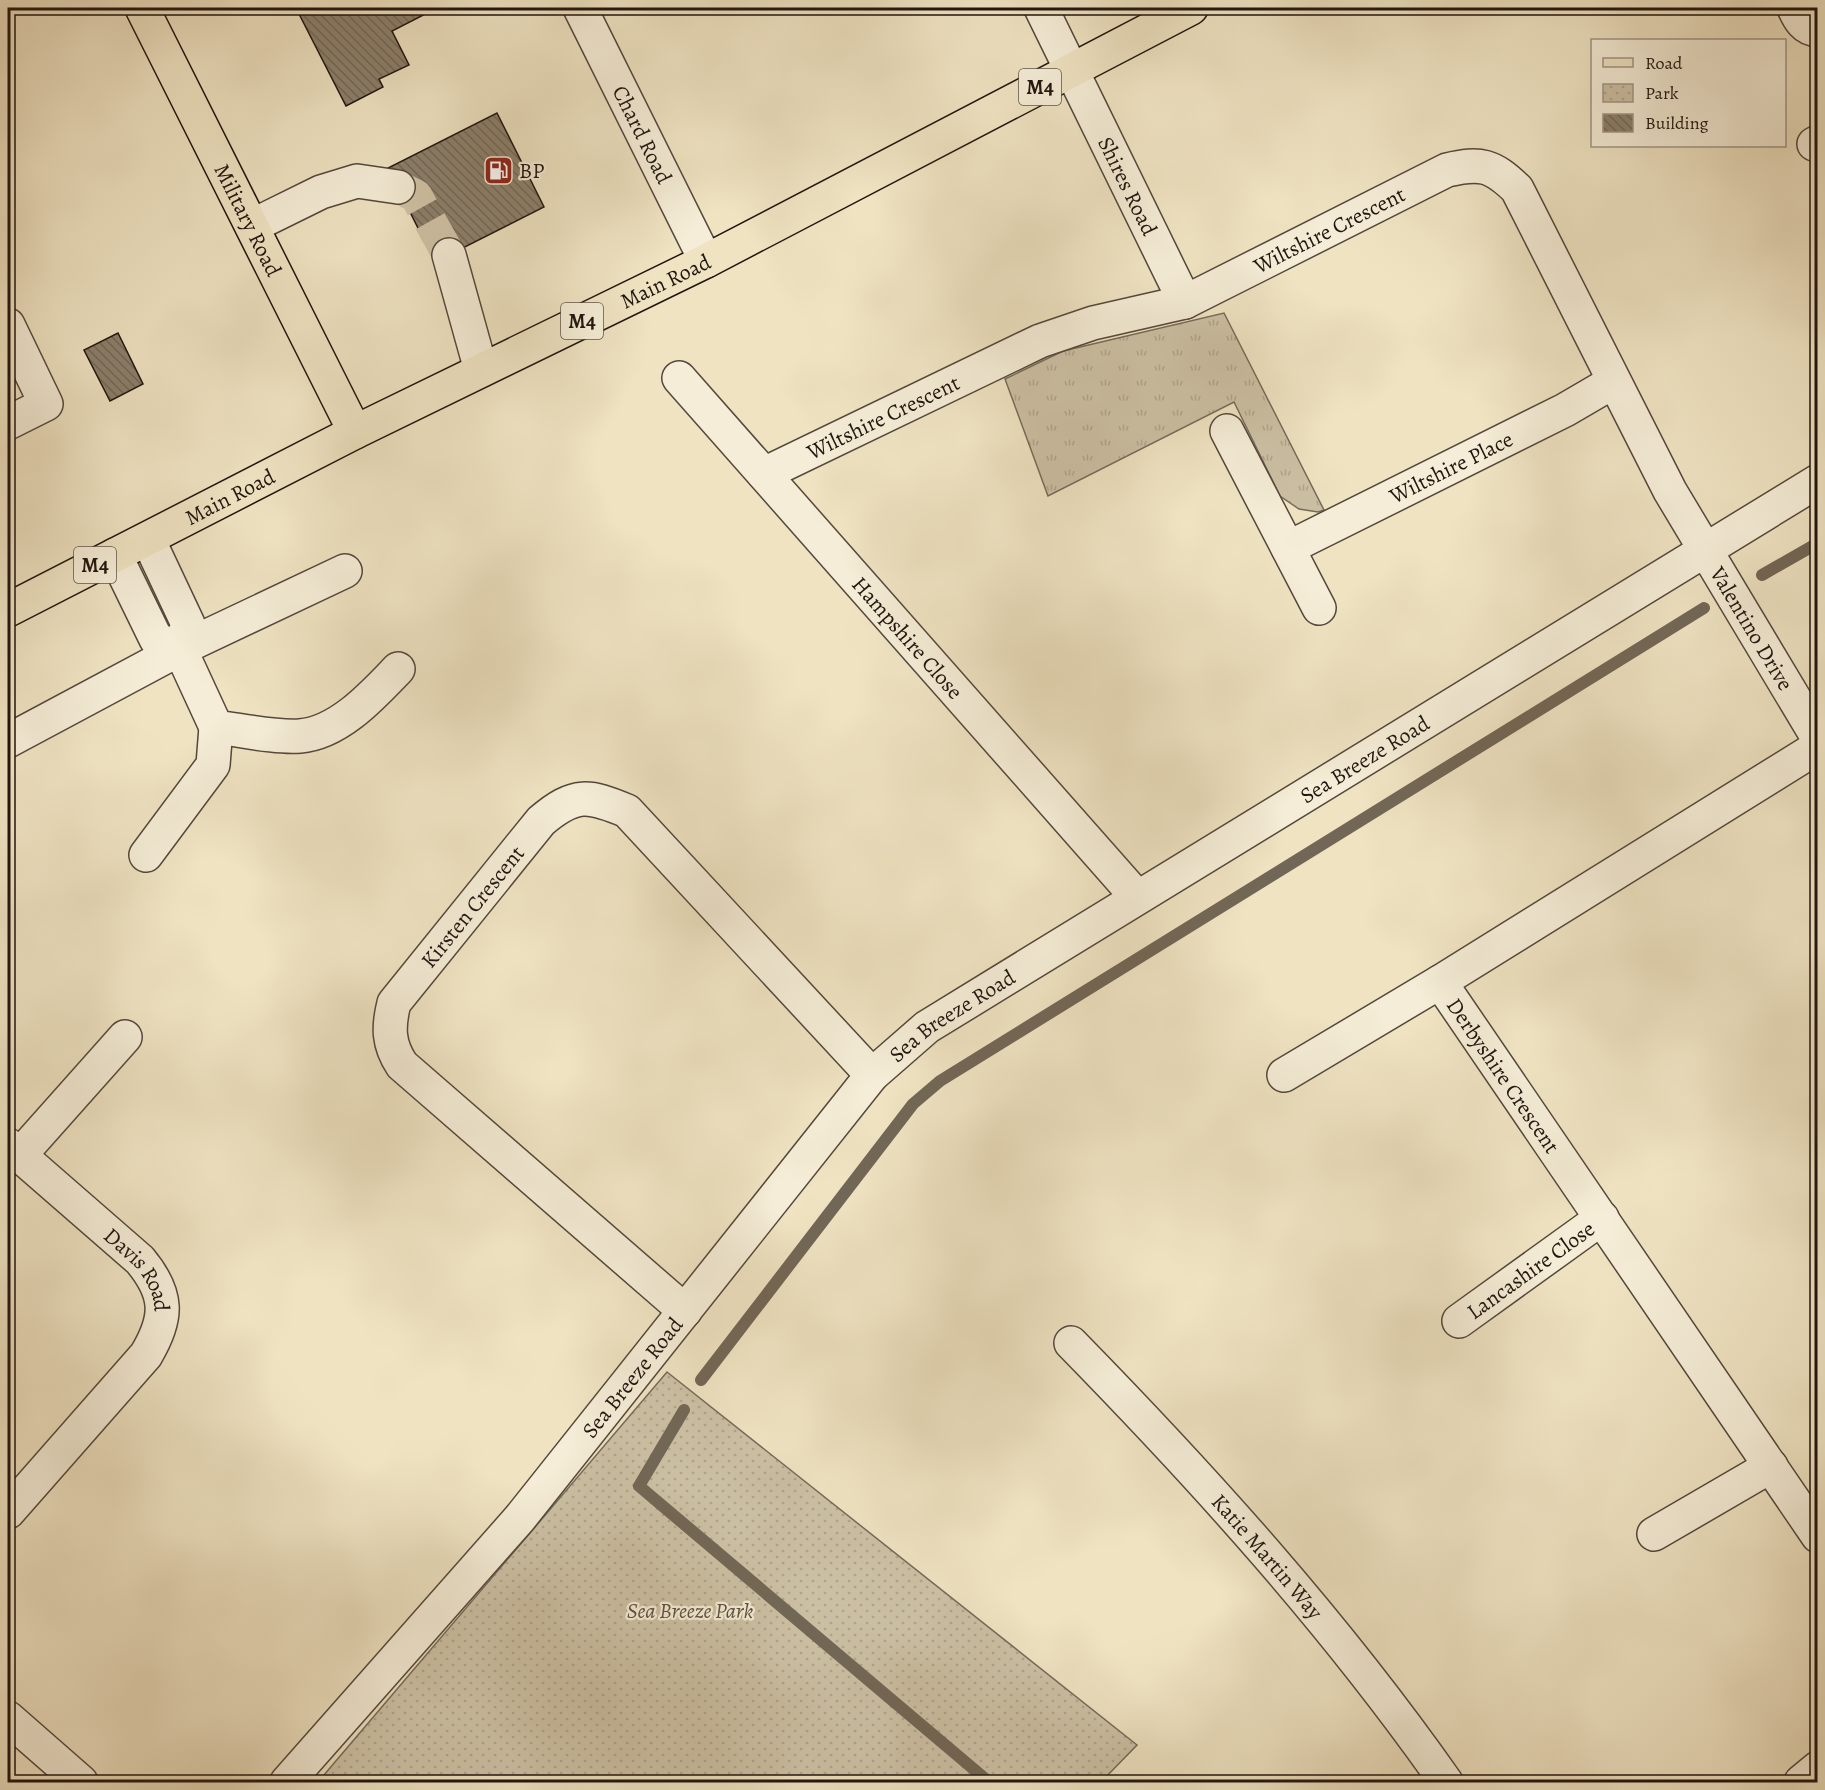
<svg xmlns="http://www.w3.org/2000/svg" width="1825" height="1790" viewBox="0 0 1825 1790" font-family="Alegreya,serif">
	<style>
		.grass { fill: url(#grass-tufts); stroke: #766a5a; stroke-width: 1.5 }
		.park { fill: url(#park-dots); stroke: #766a5a; stroke-width: 1.5 }
		.lines { fill: none; stroke-linecap: round; stroke-linejoin: round }
		.stream { stroke: #726756; stroke-width: 12 }
		.building { fill: url(#building-back-hatch); stroke: #20150f; stroke-width: 1.5 }
		.minor-tunnel { stroke: #d0c4a7; stroke-width: 33; stroke-dasharray: 33 16; stroke-linecap: butt }
		.minor-casing { stroke: #54483c; stroke-width: 36 }
		.major-casing { stroke: #20150f; stroke-width: 36 }
		.minor { stroke: #f5edd7; stroke-width: 33 }
		.major { stroke: #efe3c2; stroke-width: 33 }
		.labels { text-anchor: middle; stroke-width: 4.5; stroke-linejoin: round; paint-order: stroke }
		.shield { fill: #f5edd7; stroke: #60564b; stroke-width: 1.5 }
		.shield-label { font-size: 21px; font-weight: bold; fill: #20150f }
		.street-label { font-size: 22px; fill: #20150f; stroke: #f5edd7 }
		.poi-label { font-size: 22px; fill: #20150f; stroke: #f5edd7; text-anchor: start }
		.park-label { font-size: 22px; font-style: italic; fill: #5c5143; stroke: #f5edd7 }
	</style>
	<defs>
		<pattern id="grass-tufts" width="24" height="20" patternUnits="userSpaceOnUse" patternTransform="scale(1.5)"><rect width="24" height="20" fill="#ccc0a4"/><path d="M3 7l-1-3M5 7V3M7 7l1-3M15 17l-1-3M17 17v-4M19 17l1-3" fill="none" stroke="#afa48c"/></pattern>
		<pattern id="park-dots" width="8" height="8" patternUnits="userSpaceOnUse" patternTransform="scale(1.5)"><rect width="8" height="8" fill="#ccc0a4"/><path d="M2 2h.1M6 6h.1" fill="none" stroke="#afa48c" stroke-width="1.8" stroke-linecap="round"/></pattern>
		<pattern id="building-back-hatch" width="6" height="6" patternUnits="userSpaceOnUse" patternTransform="scale(1.5)"><rect width="6" height="6" fill="#8c806c"/><path d="M-1 5l2 2M0 0l6 6M5-1l2 2" fill="none" stroke="#726857"/></pattern>
	</defs>
	<rect width="100%" height="100%" fill="#efe3c2"/>
	<filter id="stains"><feTurbulence type="fractalNoise" baseFrequency=".00333" numOctaves="4"/><feColorMatrix values="0 0 0 0 .2 0 0 0 0 .09 0 0 0 0 .02 0 0 0 .5 -.17"/></filter>
	<radialGradient id="worn" r=".72"><stop offset=".6" stop-color="#630" stop-opacity="0"/><stop offset="1" stop-color="#630" stop-opacity=".3"/></radialGradient>
	<polygon class="grass" points="1224,313 1324,510 1318,512 1299,509 1280,496 1234,402 1048,496 1005,379 1063,351"/>
	<polygon class="park" points="667,1372 1137,1745 1101,1782 318,1782"/>
	<g class="lines">
		<g class="stream">
			<polyline points="1762,575 1818,543"/>
			<polyline points="701,1380 913,1104 940,1081 1704,608"/>
			<polyline points="684,1410 639,1486 989,1782"/>
		</g>
	</g>
	<g class="building">
		<polygon points="296,8 434,8 435,9 392,31 409,65 379,79 383,87 346,106"/>
		<polygon points="497,113 544,207 435,262 388,168"/>
		<polygon points="118,333 143,384 110,401 84,350"/>
	</g>
	<g class="lines">
		<polyline class="minor-tunnel" points="398,187 416,196 449,255"/>
		<defs>
			<g id="minor">
				<path id="s1" d="M580 8 706 261"/>
				<path id="s2" d="M1041 8 1185 302"/>
				<path d="M1794 8C1799 19 1804 29 1818 30"/>
				<polyline points="1814,144 1818,142"/>
				<polyline points="252,226 321,192 357,181 398,187"/>
				<polyline points="449,255 481,370"/>
				<polyline points="8,325 46,404 8,423"/>
				<path id="s3" d="M679 378 1137 897"/>
				<polyline points="1227,431 1319,608"/>
				<path id="s4" d="M764 474 1040 341 1093 323 1185 302 1447 170C1481 162 1492 165 1517 189L1670 491 1818 738"/>
				<polyline points="148,539 188,624 180,649"/>
				<path id="s5" d="M1288 548 1565 410 1613 382"/>
				<path d="M115 555 156 639 180 649 216 727C240 730 277 738 300 736 339 733 373 695 398 669"/>
				<polyline points="8,741 180,649 345,571"/>
				<path id="s6" d="M1818 747 1440 982 1818 1536"/>
				<polyline points="146,855 213,765 216,727"/>
				<polyline points="1284,1075 1440,982"/>
				<path id="s7" d="M8 1145 140 1260C169 1295 168 1318 146 1355L8 1512"/>
				<polyline points="20,1155 125,1037"/>
				<path id="s8" d="M685 1311 402 1065C388 1044 388 1027 394 1003L541 821C575 792 589 795 627 811L872 1075"/>
				<path id="s9" d="M1459 1321 1602 1218"/>
				<path id="s10" d="M1071 1343C1206 1481 1335 1624 1446 1782"/>
				<polyline points="1654,1534 1771,1466"/>
				<polyline points="8,1718 81,1782"/>
				<path id="s11" d="M287 1782 520 1518 872 1075 927 1027 1818 481"/>
				<polyline points="1801,1782 1818,1768"/>
			</g>
			<g id="major">
				<path id="s12" d="M142 8 355 432"/>
				<path id="s13" d="M8 610 355 432 706 261 1191 8"/>
			</g>
		</defs>
		<use href="#minor" class="minor-casing"/>
		<use href="#major" class="major-casing"/>
		<use href="#minor" class="minor"/>
		<use href="#major" class="major"/>
	</g>
	<defs>
		<symbol id="fuel-square" viewBox="-11 -11 22 22"><rect x="-9" y="-9" width="18" height="18" rx="4" fill="#8f2418" stroke="#f5edd7"/><path d="M-5.5-6h7V0h2V4h1.3V-2.5L3-4.5l.8-.8L6-3V5H2.5V1h-1V6h-7ZM-4.2-4.7v3.2H.2V-4.7Z" fill="#fff"/></symbol>
	</defs>
	<g fill-rule="evenodd">
		<use href="#fuel-square" x="482" y="154" width="33" height="33"/>
	</g>
	<g class="labels">
		<g class="shield">
			<rect x="1019" y="69" width="42" height="36" rx="4.5"/>
			<rect x="561" y="303" width="42" height="36" rx="4.5"/>
			<rect x="74" y="547" width="42" height="36" rx="4.5"/>
		</g>
		<g class="shield-label">
			<text x="1040" y="94">M4</text>
			<text x="582" y="328">M4</text>
			<text x="95" y="572">M4</text>
		</g>
		<g class="street-label">
			<text dy="8" stroke="none"><textPath href="#s1" startOffset="141">Chard Road</textPath></text>
			<text dy="8" stroke="none"><textPath href="#s2" startOffset="198">Shires Road</textPath></text>
			<text dy="8" stroke="none"><textPath href="#s12" startOffset="237">Military Road</textPath></text>
			<text dy="8" stroke="none"><textPath href="#s4" startOffset="618">Wiltshire Crescent</textPath></text>
			<text dy="8" stroke="none"><textPath href="#s13" startOffset="735">Main Road</textPath></text>
			<text dy="8" stroke="none"><textPath href="#s4" startOffset="132">Wiltshire Crescent</textPath></text>
			<text dy="8" stroke="none"><textPath href="#s5" startOffset="182">Wiltshire Place</textPath></text>
			<text dy="8" stroke="none"><textPath href="#s13" startOffset="249">Main Road</textPath></text>
			<text dy="8" stroke="none"><textPath href="#s4" startOffset="1326">Valentino Drive</textPath></text>
			<text dy="8" stroke="none"><textPath href="#s3" startOffset="346">Hampshire Close</textPath></text>
			<text dy="8" stroke="none"><textPath href="#s11" startOffset="1504">Sea Breeze Road</textPath></text>
			<text dy="8" stroke="none"><textPath href="#s8" startOffset="564">Kirsten Crescent</textPath></text>
			<text dy="8" stroke="none"><textPath href="#s11" startOffset="1018">Sea Breeze Road</textPath></text>
			<text dy="8" stroke="none"><textPath href="#s6" startOffset="558">Derbyshire Crescent</textPath></text>
			<text dy="8" stroke="none"><textPath href="#s9" startOffset="88">Lancashire Close</textPath></text>
			<text dy="8" stroke="none"><textPath href="#s7" startOffset="182">Davis Road</textPath></text>
			<text dy="8" stroke="none"><textPath href="#s11" startOffset="532">Sea Breeze Road</textPath></text>
			<text dy="8" stroke="none"><textPath href="#s10" startOffset="290">Katie Martin Way</textPath></text>
		</g>
		<g class="poi-label">
			<text x="519" y="178">BP</text>
		</g>
		<g class="park-label">
			<text x="690" y="1618">Sea Breeze Park</text>
		</g>
	</g>
	<rect width="1825" height="1790" fill="none" stroke="#efe3c2" stroke-width="30"/>
	<rect x="9" y="9" width="1807" height="1772" fill="none" stroke="#20150f" stroke-width="3"/>
	<rect x="15" y="15" width="1795" height="1760" fill="none" stroke="#20150f" stroke-width="1.5"/>
	<rect x="1591" y="39" width="195" height="108" fill="#f5edd7" stroke="#a09787" stroke-width="1.5"/>
	<rect x="1603" y="58" width="30" height="9" fill="#efe3c2" stroke="#a09787" stroke-width="1.5"/>
	<text x="1645" y="69" font-size="18" fill="#20150f">Road</text>
	<rect x="1603" y="84" width="30" height="18" fill="url(#park-dots)" stroke="#a09787" stroke-width="1.5"/>
	<text x="1645" y="99" font-size="18" fill="#20150f">Park</text>
	<rect x="1603" y="114" width="30" height="18" fill="url(#building-back-hatch)" stroke="#a09787" stroke-width="1.5"/>
	<text x="1645" y="129" font-size="18" fill="#20150f">Building</text>
	<rect width="100%" height="100%" filter="url(#stains)"/>
	<rect width="100%" height="100%" fill="url(#worn)"/>
</svg>
